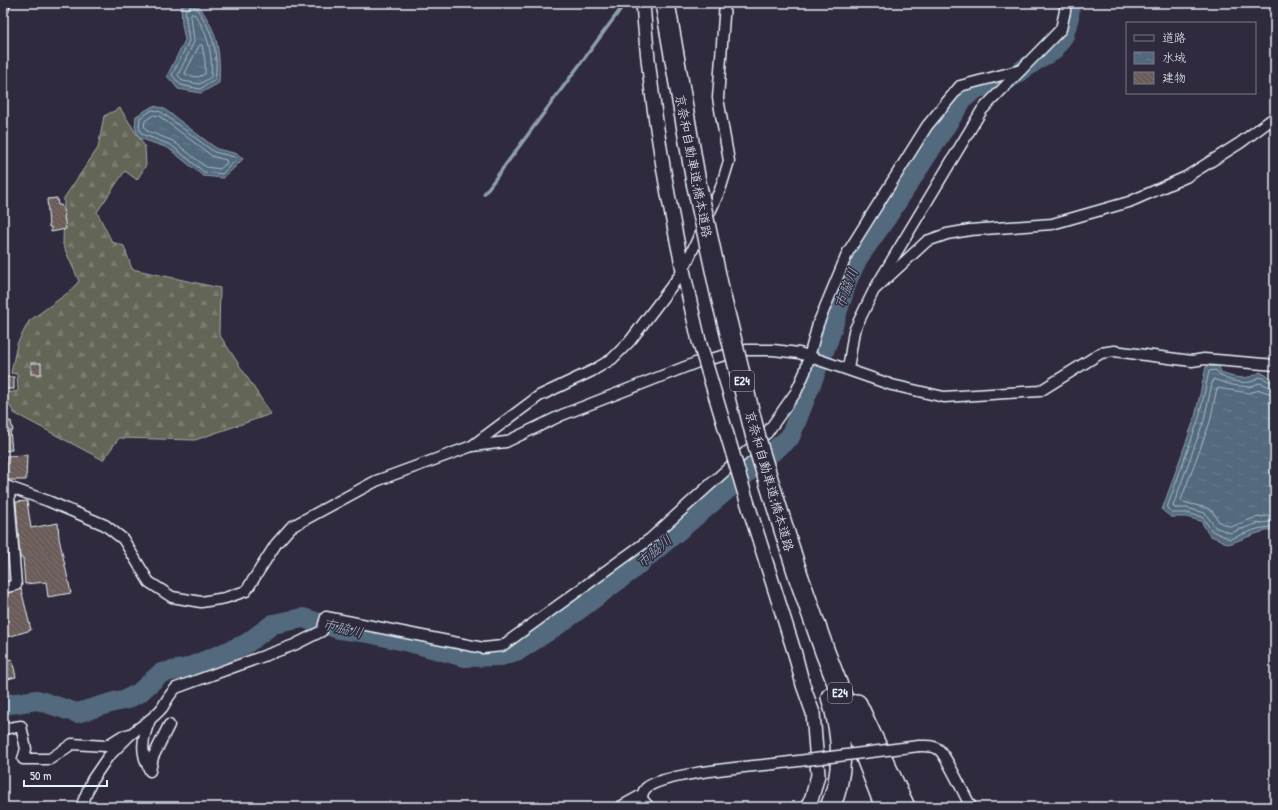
<svg xmlns="http://www.w3.org/2000/svg" width="1278" height="810" viewBox="0 0 1278 810" font-family="'Patrick Hand','Klee One',sans-serif">
	<style>
		.forest { fill: url(#forest-firs); stroke: #a6aba7 }
		.water { fill: url(#water-ripples); stroke: #8e9fae }
		.lines { fill: none; stroke-linecap: round; stroke-linejoin: round }
		.shore { stroke: #acbbc7; stroke-width: 1 }
		.stream { stroke: #8e9fae; stroke-width: 3.5 }
		.river { stroke: #52697d; stroke-width: 20 }
		.building { fill: url(#building-back-hatch); stroke: #e8f1f8 }
		.minor-casing { stroke: #e8f1f8; stroke-width: 13 }
		.tertiary-casing { stroke: #e8f1f8; stroke-width: 16 }
		.motorway-casing { stroke: #e8f1f8; stroke-width: 22 }
		.minor { stroke: #2f2a3d; stroke-width: 10 }
		.tertiary { stroke: #2f2a3d; stroke-width: 13 }
		.motorway { stroke: #2f2a3d; stroke-width: 19 }
		.minor-bridge-casing { stroke: #e8f1f8; stroke-width: 13; stroke-linecap: butt }
		.tertiary-bridge-casing { stroke: #e8f1f8; stroke-width: 16; stroke-linecap: butt }
		.motorway-bridge-casing { stroke: #e8f1f8; stroke-width: 22; stroke-linecap: butt }
		.minor-bridge { stroke: #2f2a3d; stroke-width: 10 }
		.tertiary-bridge { stroke: #2f2a3d; stroke-width: 13 }
		.motorway-bridge { stroke: #2f2a3d; stroke-width: 19 }
		.labels { text-anchor: middle; stroke-width: 3; stroke-linejoin: round; paint-order: stroke }
		.shield { fill: #2f2a3d; stroke: #b0b5c0; stroke-width: 1 }
		.shield-label { font-size: 12px; font-weight: bold; fill: #e8f1f8 }
		.street-label { font-size: 13px; fill: #e8f1f8; stroke: #2f2a3d }
		.water-label { font-size: 14px; font-style: italic; fill: #a4b4c1; stroke: #2f2a3d }
	</style>
	<defs>
		<pattern id="forest-firs" width="22" height="20" patternUnits="userSpaceOnUse"><rect width="22" height="20" fill="#646556"/><path d="M5 1l3.5 6h-7zM16 11l3.5 6h-7z" fill="#7a7c6f"/></pattern>
		<pattern id="water-ripples" width="26" height="14" patternUnits="userSpaceOnUse"><rect width="26" height="14" fill="#52697d"/><path d="M2 4q2-2 4 0t4 0M15 11q2-2 4 0t4 0" fill="none" stroke="#6b7f90"/></pattern>
		<pattern id="building-back-hatch" width="6" height="6" patternUnits="userSpaceOnUse"><rect width="6" height="6" fill="#6a5b58"/><path d="M-1 5l2 2M0 0l6 6M5-1l2 2" fill="none" stroke="#7f7371"/></pattern>
	</defs>
	<rect width="100%" height="100%" fill="#2f2a3d"/>
	<filter id="ink" filterUnits="userSpaceOnUse"><feTurbulence type="fractalNoise" baseFrequency=".025" numOctaves="2"/><feDisplacementMap in="SourceGraphic" scale="8" xChannelSelector="R" yChannelSelector="G"/><feConvolveMatrix kernelMatrix="1 2 1 2 8 2 1 2 1" color-interpolation-filters="sRGB"/></filter>
	<g filter="url(#ink)">
		<polygon class="forest" points="120,108 145,147 146,165 137,180 125,171 97,212 112,242 124,246 132,269 220,288 219,334 271,414 195,440 119,438 103,460 14,413 3,394 18,391 17,374 11,373 17,344 29,321 69,292 79,281 63,245 64,198 98,148 104,116"/>
		<g class="water">
			<path d="M192 3H196C217 28 221 51 219 83L201 93 178 89 167 76 185 40 182 24 181 7Z"/>
			<polygon points="153,106 163,108 217,149 238,154 243,159 224,178 203,176 168,148 139,138 135,127 136,116"/>
			<path d="M1219 366 1221 373C1236 378 1246 381 1260 372L1275 380V529L1258 533 1229 544 1209 535 1201 521 1186 517H1171L1162 510 1195 417 1206 367Z"/>
		</g>
		<g class="lines">
			<g class="shore">
				<path d="M193 5C212 25 219 53 215 80L200 89 181 85 172 75 189 41 185 11Z"/>
				<path d="M191 14H194C208 31 213 56 211 77L200 84 183 81 178 75 194 42Z"/>
				<polygon points="202,45 205,61 205,74 198,77 186,75 185,73 199,46"/>
				<polygon points="153,110 161,112 214,152 235,157 236,160 222,174 204,172 171,145 142,134 139,127 140,118"/>
				<polygon points="154,115 159,116 212,156 226,160 227,163 220,169 206,167 173,141 147,131 144,126 145,121"/>
				<path d="M1275 384 1260 377C1257 378 1254 381 1251 382 1240 384 1221 380 1216 370L1209 371 1199 418 1167 508 1172 513H1187L1202 517 1212 531 1230 539 1257 529 1275 526"/>
				<polyline points="1275,389 1260,383 1249,387 1232,385 1213,379 1204,420 1173,506 1175,508 1187,508 1205,513 1215,527 1230,533 1256,524 1275,521"/>
				<polyline points="1275,395 1260,390 1249,393 1217,388 1210,422 1181,500 1183,502 1207,508 1213,512 1219,522 1231,527 1254,518 1275,515"/>
			</g>
			<polyline class="stream" points="484,194 620,10 619,3"/>
			<polyline class="river" points="3,705 37,700 77,713 114,702 127,699 139,693 161,673 187,668 246,644 273,624 303,618 339,629 369,633 417,644 465,657 501,656 519,650 565,620 628,573 790,437 829,338 848,279 858,258 887,217 963,99 977,88 1002,84 1041,57 1053,51 1064,35 1069,17 1070,3"/>
		</g>
		<g class="building">
			<polygon points="57,198 58,205 61,205 65,215 64,216 66,229 51,232 51,227 49,227 47,199"/>
			<rect x="31" y="363" width="10" height="11"/>
			<rect x="3" y="377" width="11" height="12"/>
			<polygon points="11,421 13,431 10,431 12,450 3,451 3,422"/>
			<polygon points="27,455 26,480 7,480 6,456"/>
			<polygon points="27,501 31,528 58,523 59,538 71,593 48,597 46,582 25,584 23,558 20,558 16,502"/>
			<polygon points="3,504 7,549 3,550"/>
			<polygon points="21,589 31,630 8,637 3,621 7,619 3,607 7,606 3,594"/>
			<polygon points="12,659 16,677 3,680 3,661"/>
		</g>
		<g class="lines">
			<defs>
				<g id="minor">
					<polyline points="3,10 5,3"/>
					<polyline points="874,290 927,241 947,234 970,230 1052,224 1129,202 1186,177 1240,143 1275,117"/>
					<polyline points="848,369 854,331 874,290 982,110 1061,29 1065,11 1065,3"/>
					<polyline points="472,446 539,396 592,371 612,359 630,341 683,271 720,190 729,161 718,98 725,3"/>
					<polyline points="3,485 48,501 105,525 123,539 149,582 172,597 201,602 225,598 246,591 276,544 291,527 376,481 472,446 506,442 562,415 698,362 746,350 773,350 799,353 892,385 944,397 1040,391 1101,353 1114,351 1192,361 1204,359 1275,365"/>
					<polyline points="3,588 16,585 9,497 11,489"/>
					<path d="M150 720C142 739 140 752 150 771L153 757 169 725"/>
					<polyline points="3,729 21,726 26,749 23,759 50,759 72,744 106,746 122,736 131,734 107,758 92,780 81,807"/>
					<path d="M131 734C141 726 154 718 162 708 167 700 169 695 176 688L294 645 322 631 326 617 483 648 502 646 650 539 767 433 796 392 805 372 818 324 848 252 927 126 960 86 1021 70"/>
					<path d="M919 746C926 746 932 745 938 749 945 753 965 796 971 807"/>
					<polyline points="620,807 642,795"/>
					<path d="M649 807 642 799C642 795 643 791 646 788 664 773 748 767 774 764"/>
				</g>
				<g id="tertiary">
					<path d="M643 3C651 117 673 230 699 341"/>
					<polyline points="746,498 795,654 803,685 813,713 818,775 812,797 807,807"/>
				</g>
				<g id="motorway">
					<polyline points="665,3 696,182"/>
					<polyline points="799,578 825,652 885,807"/>
					<polyline points="857,704 905,807"/>
					<path d="M830 807C846 772 842 733 831 697"/>
				</g>
			</defs>
			<use href="#minor" class="minor-casing"/>
			<use href="#tertiary" class="tertiary-casing"/>
			<use href="#motorway" class="motorway-casing"/>
			<use href="#minor" class="minor"/>
			<use href="#tertiary" class="tertiary"/>
			<use href="#motorway" class="motorway"/>
			<defs>
				<polyline id="minor-bridge" points="774,764 919,746"/>
				<polyline id="tertiary-bridge" points="699,341 746,498"/>
				<polyline id="motorway-bridge" points="696,182 720,293 759,450 799,578"/>
			</defs>
			<use href="#minor-bridge" class="minor-bridge-casing"/>
			<use href="#tertiary-bridge" class="tertiary-bridge-casing"/>
			<use href="#motorway-bridge" class="motorway-bridge-casing"/>
			<use href="#minor-bridge" class="minor-bridge"/>
			<use href="#tertiary-bridge" class="tertiary-bridge"/>
			<use href="#motorway-bridge" class="motorway-bridge"/>
		</g>
	</g>
	<g class="labels">
		<g class="shield">
			<rect x="730" y="371" width="24" height="20" rx="3"/>
			<rect x="828" y="683" width="24" height="20" rx="3"/>
		</g>
		<g class="shield-label">
			<text x="742" y="385">E24</text>
			<text x="840" y="697">E24</text>
		</g>
		<g class="street-label">
			<text transform="translate(694 166) rotate(79)" y="5">京奈和自動車道;橋本道路</text>
			<text transform="translate(770 481) rotate(74)" y="5">京奈和自動車道;橋本道路</text>
		</g>
		<g class="water-label">
			<text transform="translate(846 288) rotate(-69)" y="5">市脇川</text>
			<text transform="translate(654 551) rotate(-40)" y="5">市脇川</text>
			<text transform="translate(343 628) rotate(14)" y="5">市脇川</text>
		</g>
	</g>
	<rect width="1278" height="810" fill="none" stroke="#2f2a3d" stroke-width="16"/>
	<rect x="8" y="8" width="1262" height="794" fill="none" stroke="#e8f1f8" stroke-width="1.5" filter="url(#ink)"/>
	<rect x="1126" y="22" width="130" height="72" fill="#2f2a3d" stroke="#797a88"/>
	<rect x="1134" y="35" width="20" height="6" fill="#2f2a3d" stroke="#797a88"/>
	<text x="1162" y="42" font-size="12" fill="#e8f1f8">道路</text>
	<rect x="1134" y="52" width="20" height="12" fill="url(#water-ripples)" stroke="#797a88"/>
	<text x="1162" y="62" font-size="12" fill="#e8f1f8">水域</text>
	<rect x="1134" y="72" width="20" height="12" fill="url(#building-back-hatch)" stroke="#797a88"/>
	<text x="1162" y="82" font-size="12" fill="#e8f1f8">建物</text>
	<path d="M24 780v6h83v-6" fill="none" stroke="#e8f1f8" stroke-width="2"/>
	<text x="30" y="780" font-size="12" fill="#e8f1f8" stroke="#2f2a3d" stroke-width="3" paint-order="stroke">50 m</text>
</svg>
